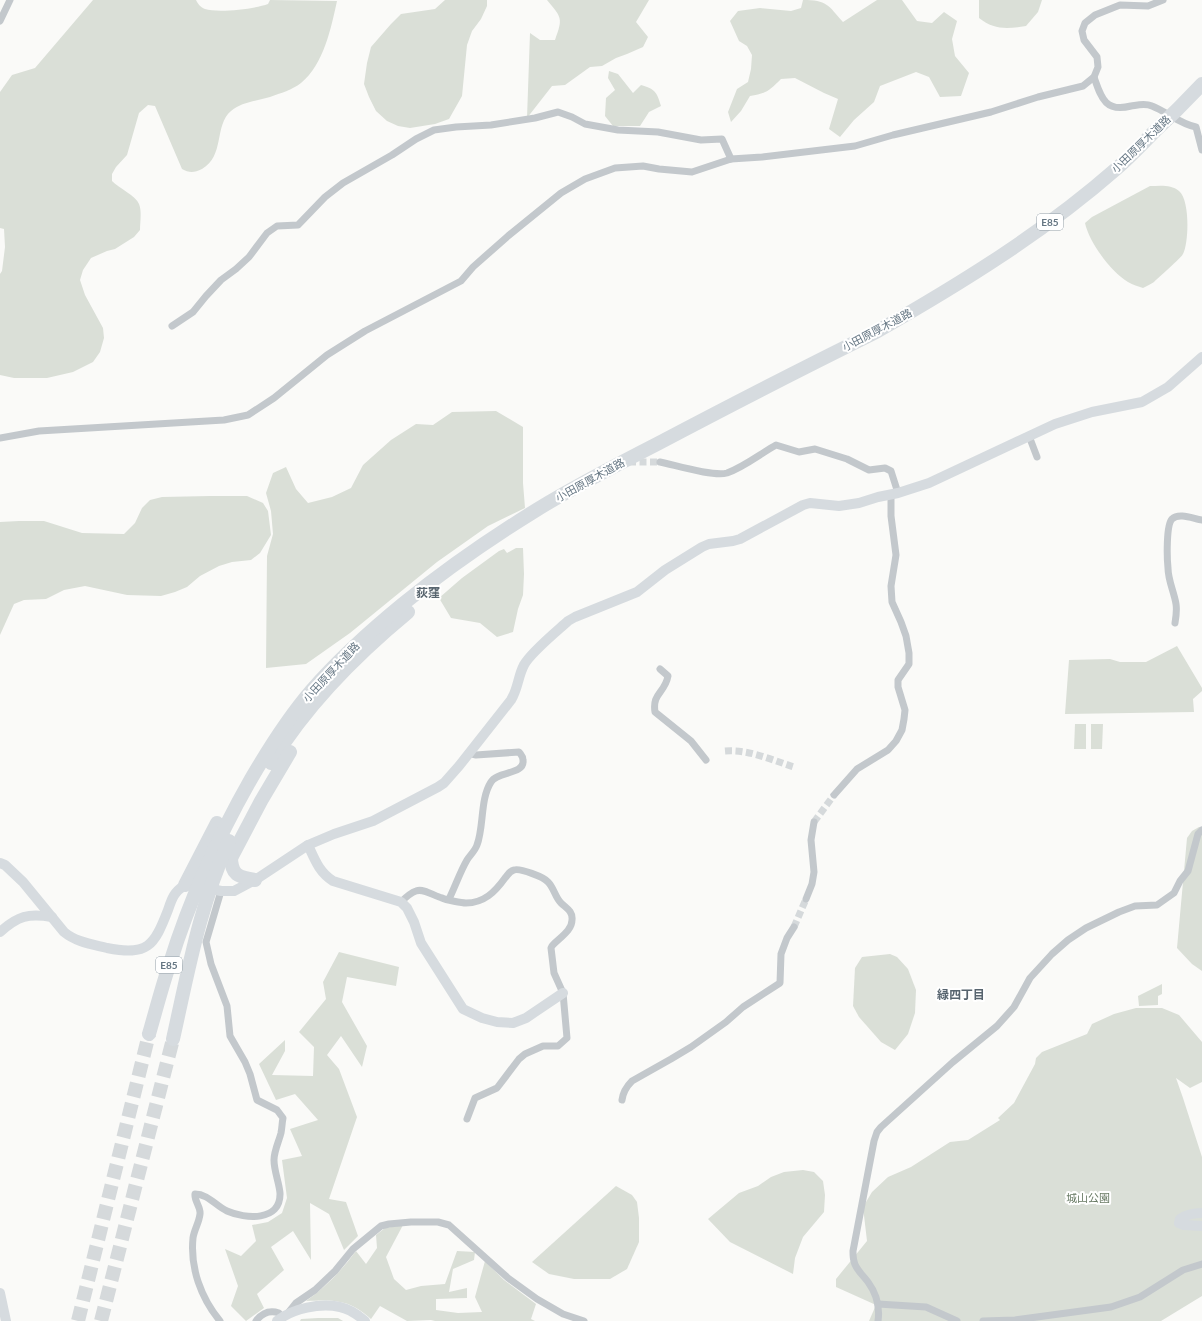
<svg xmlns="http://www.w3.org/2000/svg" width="1202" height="1321" viewBox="0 0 1202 1321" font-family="Lato,'Noto Sans JP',sans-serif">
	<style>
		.green { fill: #dadfd7 }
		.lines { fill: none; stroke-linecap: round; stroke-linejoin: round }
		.street-tunnel { stroke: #d5d9db; stroke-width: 7; stroke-dasharray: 7 3.5; stroke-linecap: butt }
		.highway-tunnel { stroke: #d5d9db; stroke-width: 14; stroke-dasharray: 14 7; stroke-linecap: butt }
		.street { stroke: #c3c8cc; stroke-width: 7 }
		.secondary { stroke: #d6dbdf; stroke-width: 10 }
		.highway { stroke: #d6dbdf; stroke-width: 14 }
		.labels { text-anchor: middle; stroke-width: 4; stroke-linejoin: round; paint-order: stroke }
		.shield { fill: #fff; stroke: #939fa8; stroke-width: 1 }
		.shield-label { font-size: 10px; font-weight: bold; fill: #657683 }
		.street-label { font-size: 11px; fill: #657683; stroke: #fff }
		.park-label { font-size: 11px; fill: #687a64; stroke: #fff }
		.neighbourhood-label { font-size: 12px; font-weight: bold; fill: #57646e; stroke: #fff }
	</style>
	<rect width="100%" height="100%" fill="#fafaf8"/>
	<g class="green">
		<path d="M93 0H196C198 4 200 7 205 9 218 13 255 9 268 4L270 0 337 1C331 28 324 64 301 83 292 90 281 93 270 97 257 101 241 102 231 111 214 125 225 156 202 169 194 173 189 173 182 169L155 106 148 105 139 113 127 155 116 167 112 174V181C119 188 136 196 139 204 142 211 140 222 140 230L134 237 115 249 107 251 91 258 83 270 80 280 85 295 103 328 104 338 100 352 93 362 73 372 47 378H14L0 375V274L2 271 5 247 4 229 0 228V92L12 75 35 68Z"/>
		<polygon points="445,0 487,0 487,6 481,19 472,31 467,45 462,96 449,119 435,124 410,128 398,126 387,121 376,111 369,97 364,84 367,63 371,47 391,24 401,14 435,9"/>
		<path d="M547 0H649L636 22 648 37 643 47 627 54 616 58 602 66 590 67 565 85 552 86 527 118 530 33 540 40H555C563 18 562 18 547 0Z"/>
		<path d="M803 0C827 0 828 5 843 22L877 0H902L917 21 932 23 944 12 957 21 952 39 955 56 969 73 961 96 940 97 929 77 916 72 880 86 874 102 854 120 840 137 829 129 838 99 824 93 795 78 781 79C770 90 766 94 750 96L741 111 731 122 728 112 737 89 748 82 751 69 752 55 747 46 739 41 730 21 738 11 760 8 791 11 801 8Z"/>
		<path d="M979 0H1042L1038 12 1026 26C1007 29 994 30 979 18Z"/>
		<path d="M609 71 618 74 633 93 641 85C655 89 657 92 661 106L649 112 640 126H613L605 116 606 98 615 90 608 78Z"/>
		<path d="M1150 186C1159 186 1171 184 1179 191 1190 200 1189 242 1183 254 1181 258 1158 278 1154 282 1151 284 1147 286 1143 288 1138 286 1133 285 1128 282 1111 272 1089 242 1085 223L1092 217Z"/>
		<polygon points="496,411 523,427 523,483 525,508 488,526 437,562 350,633 306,664 266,668 267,556 273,534 271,511 266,493 273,473 286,467 296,489 308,503 332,497 351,488 363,465 391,440 416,424 433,425 452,412"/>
		<polygon points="210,496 247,496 263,503 268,511 271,535 260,553 251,560 232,562 219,566 200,576 187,587 175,592 161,596 127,595 85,586 64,590 46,599 24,600 14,604 0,635 0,522 19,521 44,521 82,533 124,534 135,523 142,508 150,500 162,497"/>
		<polygon points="516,548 523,548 524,574 523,595 518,609 513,632 497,637 480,623 451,618 439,598 462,578 499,551 504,549 507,553"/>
		<polygon points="1177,646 1202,688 1202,691 1193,699 1194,712 1065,714 1069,660 1110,659 1120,662 1146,662"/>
		<polygon points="1075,724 1086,724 1086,749 1074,749"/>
		<polygon points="1091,724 1103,724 1102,749 1091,749"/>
		<polygon points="1199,827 1202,827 1202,971 1192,964 1177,948 1187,838 1192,831"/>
		<polygon points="339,952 399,967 396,986 347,977 342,1002 367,1046 362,1067 341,1036 327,1055 339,1069 357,1117 329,1199 346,1202 358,1236 344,1250 329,1214 310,1203 311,1260 293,1231 271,1247 284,1270 257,1294 264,1308 246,1321 231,1306 238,1286 225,1249 241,1256 256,1241 252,1225 268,1222 282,1213 287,1198 282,1160 302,1156 290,1129 318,1120 295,1094 276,1100 259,1064 285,1040 285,1051 272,1075 313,1076 314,1047 299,1032 326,999 323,982"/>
		<polygon points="890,954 897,957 908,969 916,990 915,1013 908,1034 895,1050 881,1042 859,1017 853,1006 855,968 862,957"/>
		<polygon points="1162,984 1162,994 1158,996 1158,1005 1139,1006 1138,996"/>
		<polygon points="1136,1008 1162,1008 1179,1015 1202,1042 1202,1082 1190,1088 1176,1078 1183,1098 1202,1157 1202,1296 1161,1321 869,1321 876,1305 836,1287 836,1279 867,1241 863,1207 872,1192 888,1177 911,1167 950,1142 968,1140 1000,1120 998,1118 1014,1103 1035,1064 1036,1058 1042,1052 1087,1034 1092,1024 1114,1014"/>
		<polygon points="803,1170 814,1172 823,1181 825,1195 824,1212 803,1237 795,1258 793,1274 730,1242 708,1219 739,1193 758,1186 771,1177 784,1172"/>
		<polygon points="616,1186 632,1195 637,1202 639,1218 639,1242 627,1269 610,1279 574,1279 549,1274 532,1262"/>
		<path d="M403 1225 386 1257 394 1279 406 1290 421 1286 445 1284 457 1251 475 1252 474 1260 453 1269 449 1292 467 1288V1298L436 1299V1310L458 1313 482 1312 475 1297 485 1261 504 1280 536 1304 531 1319 535 1321H435L431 1320 407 1321 380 1306 371 1319C349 1299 334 1300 306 1301 326 1287 341 1271 356 1251L366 1264 377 1248 376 1235 385 1228Z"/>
		<polygon points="318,1318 338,1318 343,1321 300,1321 301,1319"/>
	</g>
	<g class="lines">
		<g class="street-tunnel">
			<polyline points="629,462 660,462"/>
			<path d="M725 751C748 749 772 760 794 767"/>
			<polyline points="814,822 834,795"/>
			<polyline points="794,927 806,899"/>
		</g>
		<g class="highway-tunnel">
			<polyline points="78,1321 149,1034"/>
			<polyline points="101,1321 173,1039"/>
		</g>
		<g class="street">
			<polyline points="0,21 10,0"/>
			<path d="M1094 77C1101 97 1105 113 1131 106 1138 105 1145 103 1152 106 1167 112 1180 124 1196 127L1202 150"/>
			<polyline points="172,326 193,312 206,296 221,280 236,269 249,257 267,233 277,226 298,225 325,197 343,183 392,155 416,139 434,130 456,127 491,125 535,118 558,112 572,117 585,124 618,130 658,132 701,140 722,139 731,159"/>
			<polyline points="1029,436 1037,457"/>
			<polyline points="0,438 39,431 224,420 248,415 274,398 327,355 365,331 461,281 473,267 508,236 561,193 585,179 615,168 643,166 659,169 692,172 731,159 762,157 855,146 893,135 991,112 1038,97 1083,86 1094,77 1098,67 1097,57 1084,40 1082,31 1085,23 1095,15 1120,5 1148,6 1163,0"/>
			<path d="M660 462C675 465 713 477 727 473 744 467 760 454 776 445L799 452 815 449 847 459 869 470 885 468 891 471 898 493"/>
			<path d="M1175 623C1176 617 1177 610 1176 604 1174 592 1168 580 1168 568 1167 559 1166 525 1172 519 1179 512 1194 519 1202 520"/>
			<path d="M660 669 668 676C665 693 652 693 655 712L691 741 706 760"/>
			<polyline points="834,795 857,769 888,750 896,741 902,730 904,719 905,710 898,687 898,680 909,664 909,653 906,636 901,622 892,602 891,586 896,555 891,516 891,494"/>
			<path d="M449 899C455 887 460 872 467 860 470 855 475 851 477 845 484 827 480 799 491 782 497 771 525 775 523 760 523 756 521 755 519 752L476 755 468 753"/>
			<polyline points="806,899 812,884 814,872 811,840 814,822"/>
			<path d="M401 902C405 898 410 893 416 891 424 888 434 896 442 898 446 900 462 903 466 903 484 903 495 892 505 878 508 875 509 871 514 870 520 868 544 877 548 882 554 888 555 897 561 903 566 908 573 911 572 920 572 931 559 938 552 946L551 948 554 973 563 993 567 1038 558 1046H543L525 1054 519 1059 497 1088 475 1098 467 1119"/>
			<path d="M622 1100C623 1092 626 1087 632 1081L671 1059 691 1047 726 1022 743 1007 780 983 781 954 787 938 794 927"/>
			<polyline points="878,1304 926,1307 957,1321"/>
			<polyline points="288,1313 296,1303 315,1290 335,1271 353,1249 381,1226 389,1224 411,1222 438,1222 449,1225 508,1278 537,1299 563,1314 584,1321"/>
			<path d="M220 1321C201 1298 190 1268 193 1238 194 1230 199 1223 200 1214 201 1207 194 1201 195 1194 208 1194 216 1206 227 1211 245 1219 281 1222 280 1193 279 1182 274 1171 274 1160 274 1151 279 1141 281 1133 282 1128 282 1123 283 1118L277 1110 257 1100 250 1074 245 1062 230 1036 227 1006 211 964 206 942 221 891"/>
			<path d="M256 1321C262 1313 270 1310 279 1313L281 1317"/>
			<path d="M878 1321C880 1307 876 1293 868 1282 863 1275 855 1269 854 1261 853 1258 853 1254 853 1251L874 1141 877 1132 881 1127 953 1062 997 1026 1014 1007 1030 978 1052 954 1068 940 1086 928 1119 912 1135 906 1157 905 1174 893 1180 881 1188 871 1198 834 1202 830"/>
			<polyline points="983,1321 1015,1320 1111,1307 1140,1297 1183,1270 1202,1264"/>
		</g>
		<g class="secondary">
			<path d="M308 845C315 860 319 872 333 881L401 902 407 908 414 922 421 943 463 1009 482 1018 497 1022 513 1023 526 1018 563 993"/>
			<path d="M0 863 5 865 23 882 64 932C76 942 91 944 107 948 148 956 154 946 168 910 172 898 174 892 185 885L199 886 221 891H234L255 880 308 845 334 834 373 821 438 787 444 783 459 766 511 700C518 689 518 676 524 665 530 653 557 631 568 621L575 617 637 592 665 570 702 547 709 544 733 541 740 539 803 505 810 503 839 506 859 503 878 497 898 493 929 483 1055 424 1092 412 1142 402 1168 387 1202 357"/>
			<path d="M0 932C18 916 28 913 52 917"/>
			<path d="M1202 1213C1193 1213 1187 1214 1180 1219L1179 1223 1184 1225 1202 1226"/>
			<polyline points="0,1293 6,1321"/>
			<path d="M277 1321C293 1308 320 1303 340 1307 350 1309 358 1315 365 1321"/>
		</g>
		<g class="highway">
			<path d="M271 763C306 705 356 655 408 612"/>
			<path d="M231 856C231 875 238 877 255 880"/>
			<polyline points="231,858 261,801 290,752"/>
			<polyline points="185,885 217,823"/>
			<path d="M149 1034C156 1010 162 986 170 963 190 899 218 837 251 779 269 748 288 718 311 691 339 659 370 631 403 604 446 569 491 538 538 509 577 485 618 464 659 443 731 405 803 368 876 332 960 284 1043 233 1116 169 1130 157 1142 144 1155 131 1171 116 1187 100 1202 84"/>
			<path d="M173 1039C188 972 200 904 229 841"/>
		</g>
	</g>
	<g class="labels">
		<g class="shield">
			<rect x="1037" y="214" width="26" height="16" rx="3"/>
			<rect x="156" y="957" width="26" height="16" rx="3"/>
		</g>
		<g class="shield-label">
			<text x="1050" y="226">E85</text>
			<text x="169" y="969">E85</text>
		</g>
		<g class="street-label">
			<text transform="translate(1141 144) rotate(-44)" y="4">小田原厚木道路</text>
			<text transform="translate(877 330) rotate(-28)" y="4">小田原厚木道路</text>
			<text transform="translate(590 480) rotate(-29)" y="4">小田原厚木道路</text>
			<text transform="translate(331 672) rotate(-47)" y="4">小田原厚木道路</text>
		</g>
		<g class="park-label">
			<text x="1088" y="1202">城山公園</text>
		</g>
		<g class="neighbourhood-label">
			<text x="428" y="597">荻窪</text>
			<text x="961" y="999">緑四丁目</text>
		</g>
	</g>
</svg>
